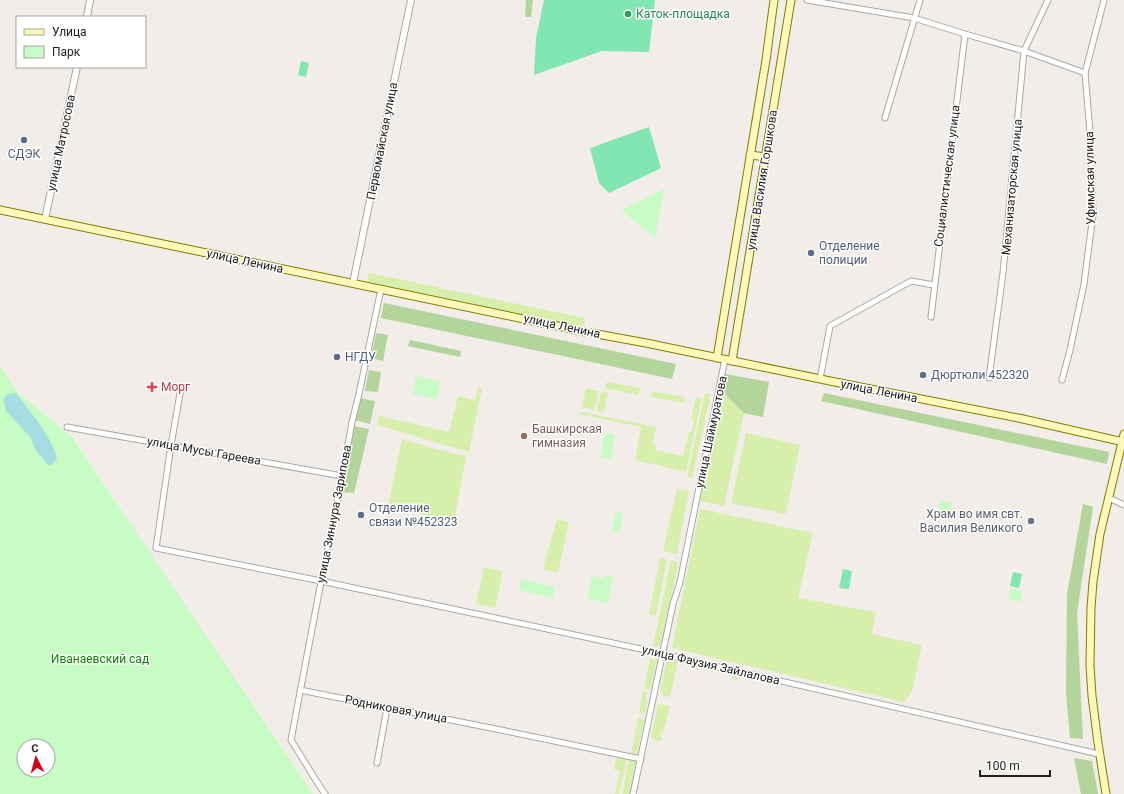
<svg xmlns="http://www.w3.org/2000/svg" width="1124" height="794" viewBox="0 0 1124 794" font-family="Roboto,sans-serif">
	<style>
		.grass { fill: #d6efab }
		.forest { fill: #b3d49a }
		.park { fill: #c7fdc4; fill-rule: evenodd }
		.pitch { fill: #81e6b1 }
		.water { fill: #a6dde2 }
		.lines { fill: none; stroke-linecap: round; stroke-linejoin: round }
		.minor-casing { stroke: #a8a8a8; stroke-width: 7 }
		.tertiary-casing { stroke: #a8a8a8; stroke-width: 8 }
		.secondary-casing { stroke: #817d00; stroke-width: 9 }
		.minor { stroke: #fff; stroke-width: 5 }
		.tertiary { stroke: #fff; stroke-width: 6 }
		.secondary { stroke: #fef8ba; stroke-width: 7 }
		.leisure-dot { fill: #2e9e5b; stroke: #fff; stroke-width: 1.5 }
		.service-dot { fill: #5c6f8a; stroke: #fff; stroke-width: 1.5 }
		.health-dot { fill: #e0444e; stroke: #fff; stroke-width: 1.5 }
		.education-dot { fill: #8d6e63; stroke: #fff; stroke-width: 1.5 }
		.worship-dot { fill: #6b7280; stroke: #fff; stroke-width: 1.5 }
		.labels { text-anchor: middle; stroke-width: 3; stroke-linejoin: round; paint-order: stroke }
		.leisure-label { font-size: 12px; fill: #27864d; stroke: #fff; text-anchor: start }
		.street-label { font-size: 12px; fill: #212121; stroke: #fff }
		.service-label { font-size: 12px; fill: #4e5e75; stroke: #fff; text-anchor: start }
		.health-label { font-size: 12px; fill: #be3a42; stroke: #fff; text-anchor: start }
		.education-label { font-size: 12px; fill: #785e54; stroke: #fff; text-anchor: start }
		.worship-label { font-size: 12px; fill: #5b616d; stroke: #fff; text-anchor: end }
		.park-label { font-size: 12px; fill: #0b8505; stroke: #fff }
	</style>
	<rect width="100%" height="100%" fill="#f2ede8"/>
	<g class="grass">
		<polygon points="369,273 585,318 583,327 367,282"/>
		<polygon points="607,382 640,388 638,395 605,388"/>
		<polygon points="478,387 482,388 469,452 377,425 379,416 449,432 458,396 475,400"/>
		<polygon points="586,388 599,391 594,410 582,407"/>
		<polygon points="652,391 685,397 684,403 651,397"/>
		<polygon points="722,391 744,413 724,506 700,501"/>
		<polygon points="601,392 608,393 604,412 597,411"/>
		<polygon points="705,393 711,394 692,478 687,477"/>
		<polygon points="696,397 702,398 686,472 635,460 641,427 579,414 581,412 656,427 653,444 656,445 655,450 683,456 689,432 692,432 694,420 691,419"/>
		<polygon points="746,433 800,445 786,514 731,503"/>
		<polygon points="402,439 436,449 466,456 454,523 388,506"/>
		<polygon points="677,489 689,491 677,554 663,551"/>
		<polygon points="700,509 813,533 798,598 876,612 872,634 922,645 912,692 904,702 672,648"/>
		<polygon points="557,519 569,522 558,573 543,569"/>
		<polygon points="660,558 667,560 656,615 649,614"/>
		<polygon points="671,560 677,562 678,565 661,645 657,647 653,646"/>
		<polygon points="484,567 503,571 495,608 476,604"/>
		<polygon points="650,658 657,660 650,690 644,689"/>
		<polygon points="670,659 678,661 670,697 663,696 663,693 660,692 666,663"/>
		<polygon points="698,666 739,675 738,679 737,680 731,679 732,675 698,668"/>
		<polygon points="643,691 647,692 646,700 648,700 645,714 639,713"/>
		<path d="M658 704 670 706 664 731H661L660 736 662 737V740C658 742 653 741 651 737Z"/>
		<polygon points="638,718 643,719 644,722 637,753 635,754 631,753"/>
		<polygon points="617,756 627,759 619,794 615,794 620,771 614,769"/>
		<polygon points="629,759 635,760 636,762 630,794 622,794"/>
	</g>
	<g class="forest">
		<polygon points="526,0 533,0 531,17 525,17"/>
		<polygon points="384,303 676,364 672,379 381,318"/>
		<polygon points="376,333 388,335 383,361 371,358"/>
		<polygon points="410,340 461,351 460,357 408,346"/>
		<polygon points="369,370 381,372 378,392 365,391"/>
		<polygon points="725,374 769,382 763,417 744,413 722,391"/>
		<polygon points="824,393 1109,452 1107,464 821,401"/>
		<polygon points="360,398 375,401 370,424 355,420"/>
		<polygon points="354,426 369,429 354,493 342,492"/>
		<polygon points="1083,504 1093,507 1077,613 1083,739 1070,738 1066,693 1067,594"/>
		<polygon points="1074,758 1092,761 1098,794 1081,794"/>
	</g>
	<g class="park">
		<polygon points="664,189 655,238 621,210"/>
		<path d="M0 365 17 392 72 437 313 794H0ZM24 746H48V770H24Z"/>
		<polygon points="416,376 440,381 437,399 413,394"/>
		<polygon points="605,433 615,435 611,459 601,457"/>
		<polygon points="940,500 952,503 949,519 937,517"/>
		<polygon points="616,512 623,514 620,532 612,531"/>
		<polygon points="606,574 613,576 608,604 587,598 592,576 605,579"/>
		<polygon points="521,579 555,587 553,598 519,590"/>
		<polygon points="1010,588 1022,591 1020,602 1008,599"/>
	</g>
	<g class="pitch">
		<polygon points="544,0 655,0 649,52 602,51 534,75 536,38"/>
		<polygon points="301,61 309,63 306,77 298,75"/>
		<polygon points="649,127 661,168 609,193 599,183 590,148"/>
		<polygon points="843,569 852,571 849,589 839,588"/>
		<polygon points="1013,572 1022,574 1019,588 1010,586"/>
	</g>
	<path class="water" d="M16 393C29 410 54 439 57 460L49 466 36 451 31 438 6 411 3 399 8 394Z"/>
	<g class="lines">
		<defs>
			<g id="minor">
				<polyline points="807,0 914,18 965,34 1024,51 1085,73"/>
				<polyline points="885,118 920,0"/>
				<polyline points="931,317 965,34"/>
				<polyline points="989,378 1003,273 1024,51 1048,0"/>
				<polyline points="820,379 830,326 911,281 934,285"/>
				<polyline points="1062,380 1070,350 1084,284 1093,215 1091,144 1085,73 1104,0"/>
				<polyline points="181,388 171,445 156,548 321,581 641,649 1099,754"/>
				<polyline points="67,427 342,476"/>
				<polyline points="1109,498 1124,505"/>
				<polyline points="300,690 491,728 641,759"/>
				<polyline points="377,763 387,708"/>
				<polyline points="325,794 317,782 291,740 320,587 339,494 352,422 359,394 381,289"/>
				<polyline points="633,794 673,604 680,582 725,359"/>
			</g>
			<g id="tertiary">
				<polyline points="87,17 90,0"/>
				<polyline points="45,219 77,67"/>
				<polyline points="353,283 395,77 411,0"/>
			</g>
			<g id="secondary">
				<polyline points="750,155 766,157"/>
				<polyline points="0,210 586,332 646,343 830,381 1023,419 1124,442"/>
				<polyline points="717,358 766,60 774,0"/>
				<polyline points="732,361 791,0"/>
				<polyline points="1106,794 1098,743 1092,696 1090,665 1091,608 1093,582 1100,534 1124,434"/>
			</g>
		</defs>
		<use href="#minor" class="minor-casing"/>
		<use href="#tertiary" class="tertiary-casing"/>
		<use href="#secondary" class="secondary-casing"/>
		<use href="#minor" class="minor"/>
		<use href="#tertiary" class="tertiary"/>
		<use href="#secondary" class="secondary"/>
	</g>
	<circle class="leisure-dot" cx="628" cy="14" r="4"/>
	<g class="service-dot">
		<circle cx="24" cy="140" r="4"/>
		<circle cx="811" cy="253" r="4"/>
		<circle cx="337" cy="357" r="4"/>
		<circle cx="923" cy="375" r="4"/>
		<circle cx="361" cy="515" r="4"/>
	</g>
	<path class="health-dot" d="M150 381h4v4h4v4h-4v4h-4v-4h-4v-4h4z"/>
	<circle class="education-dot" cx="524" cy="436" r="4"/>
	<circle class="worship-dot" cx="1031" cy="521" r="4"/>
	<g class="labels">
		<g class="leisure-label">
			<text x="636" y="18">Каток-площадка</text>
		</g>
		<g class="street-label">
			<text transform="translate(382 141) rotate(-79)" y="4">Первомайская улица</text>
			<text transform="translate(61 143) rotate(-78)" y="4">улица Матросова</text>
			<text transform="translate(947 176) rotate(-83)" y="4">Социалистическая улица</text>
			<text transform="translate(1090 178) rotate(-91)" y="4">Уфимская улица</text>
			<text transform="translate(762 180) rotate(-81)" y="4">улица Василия Горшкова</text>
			<text transform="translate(1012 187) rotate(-85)" y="4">Механизаторская улица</text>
			<text transform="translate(245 261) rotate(12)" y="4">улица Ленина</text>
			<text transform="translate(562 326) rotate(12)" y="4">улица Ленина</text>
			<text transform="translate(879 391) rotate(11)" y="4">улица Ленина</text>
			<text transform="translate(711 432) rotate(-78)" y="4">улица Шаймуратова</text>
			<text transform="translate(204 451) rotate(10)" y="4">улица Мусы Гареева</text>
			<text transform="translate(334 514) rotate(-79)" y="4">улица Зиннура Зарипова</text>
			<text transform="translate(711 665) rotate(13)" y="4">улица Фаузия Зайлалова</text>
			<text transform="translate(396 709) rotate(11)" y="4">Родниковая улица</text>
		</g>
		<g class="service-label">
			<text x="24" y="158" text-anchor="middle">СДЭК</text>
			<text x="819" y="250">Отделение<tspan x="819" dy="14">полиции</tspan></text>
			<text x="345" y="361">НГДУ</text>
			<text x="931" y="379">Дюртюли 452320</text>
			<text x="369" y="512">Отделение<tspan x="369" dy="14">связи №452323</tspan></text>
		</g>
		<g class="health-label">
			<text x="161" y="391">Морг</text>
		</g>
		<g class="education-label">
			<text x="532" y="433">Башкирская<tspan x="532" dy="14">гимназия</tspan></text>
		</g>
		<g class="worship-label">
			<text x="1023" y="518">Храм во имя свт.<tspan x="1023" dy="14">Василия Великого</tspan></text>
		</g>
		<g class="park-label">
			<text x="100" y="663">Иванаевский сад</text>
		</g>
	</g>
	<rect x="16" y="16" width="130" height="52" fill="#ffffff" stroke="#a6a6a6"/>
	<rect x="24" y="29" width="20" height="6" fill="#fef8ba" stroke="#a6a6a6"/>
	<text x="52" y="36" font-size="12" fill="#212121">Улица</text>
	<rect x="24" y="46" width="20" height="12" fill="#c7fdc4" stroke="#a6a6a6"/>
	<text x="52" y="56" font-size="12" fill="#212121">Парк</text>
	<g transform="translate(36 758) rotate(354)"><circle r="19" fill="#ffffff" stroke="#a6a6a6"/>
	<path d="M0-3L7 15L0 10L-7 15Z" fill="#d3001d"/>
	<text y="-6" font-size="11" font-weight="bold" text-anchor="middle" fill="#212121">С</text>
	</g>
	<path d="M980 770v6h70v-6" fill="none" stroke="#212121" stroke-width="2"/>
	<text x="986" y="770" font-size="12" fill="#212121" stroke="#ffffff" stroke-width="3" paint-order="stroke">100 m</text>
</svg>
